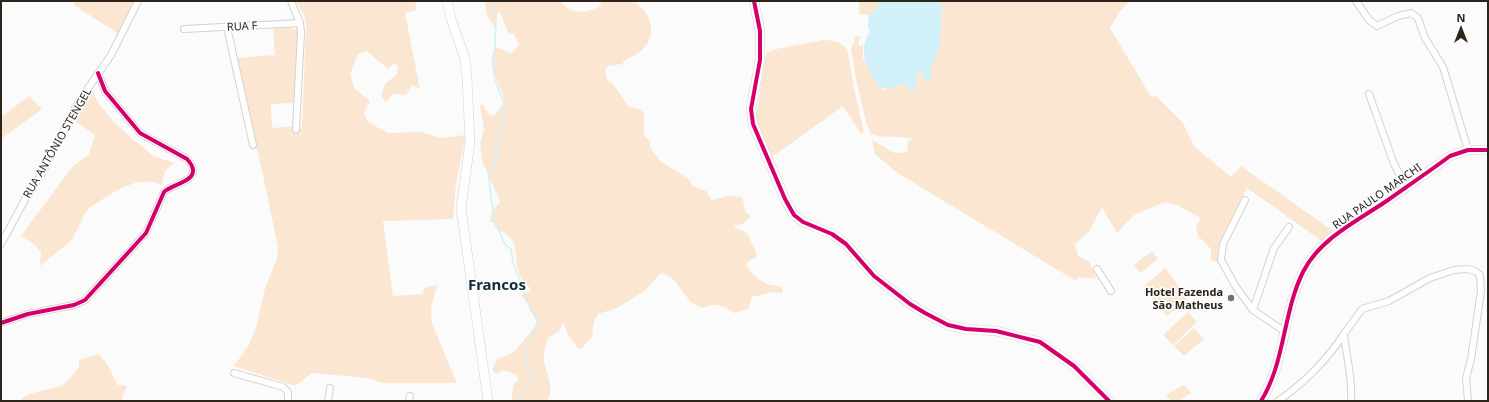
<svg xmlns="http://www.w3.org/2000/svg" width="1489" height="402" viewBox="0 0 1489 402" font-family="'Noto Sans',sans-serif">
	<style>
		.green { fill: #fbe7d1 }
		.water { fill: #d1f0f9 }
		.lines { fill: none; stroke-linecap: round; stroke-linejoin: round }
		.stream { stroke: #d1f0f9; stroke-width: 1.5 }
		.street-casing { stroke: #d6d2cd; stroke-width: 8 }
		.secondary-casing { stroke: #d6d2cd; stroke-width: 10 }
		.street { stroke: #fefefe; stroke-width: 6 }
		.secondary { stroke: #fefefe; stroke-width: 9 }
		.cycleway-casing { stroke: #fbfbfb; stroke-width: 6 }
		.cycleway { stroke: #d6006c; stroke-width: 4 }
		.poi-dot { fill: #75706a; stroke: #fbfbfb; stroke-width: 1.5 }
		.labels { text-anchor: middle; stroke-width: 3.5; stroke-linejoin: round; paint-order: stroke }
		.street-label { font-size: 11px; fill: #2d251c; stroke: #fbfbfb }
		.poi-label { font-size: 11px; font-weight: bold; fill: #2d251c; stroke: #fbfbfb; text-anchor: end }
		.district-label { font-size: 15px; font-weight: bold; fill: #0e2e37; stroke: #fbfbfb }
	</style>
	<rect width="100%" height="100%" fill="#fbfbfb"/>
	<g class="green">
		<polygon points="74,1 135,1 120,35 74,5"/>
		<path d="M296 1H415L417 10 405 13 420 89 412 85 406 95 392 94 386 102 381 96 385 84 397 74 398 65 393 64 388 69 367 51 358 54 350 74 355 89 370 101 364 113 368 122 388 133 422 132 440 138 466 135 456 184 453 219 383 221 393 296 422 294 426 287 437 285 431 308 432 324 457 383H382L368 378 312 373 295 386 234 366 249 345 257 324 265 288 277 259 278 247 258 152 254 144 237 58 275 55 273 29C282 28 293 25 299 33L293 103 271 104 272 128 294 126V130L302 128 306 26 304 15Z"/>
		<path d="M485 1H560C570 14 588 15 601 5L600 1H634C652 14 659 36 640 52 633 57 626 58 622 64L608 66 605 70 607 81 613 84 629 107 639 109 644 113V136L650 141V147L661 162 688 178 693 186 706 191 711 200 728 196 742 197 746 212 751 216 742 224 733 226 747 233 756 252V257L747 262V267C752 274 761 282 770 285 775 286 778 285 782 288V293L773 292 752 297 748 309 734 313C729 310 723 306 717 305 708 304 704 311 694 304 682 295 676 275 661 273L646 290 617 308 598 314 594 322 592 337 581 349H578L567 333 563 322 559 331 548 338C546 345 543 353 544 360 546 374 555 388 547 401H511L514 384 518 380 517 375 504 370 496 374 492 370 496 360 514 352 530 333 537 322C531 313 529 303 522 297V294L529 292 531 289C527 285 521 280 519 274 512 255 523 238 497 230L494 223 490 222 492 210 499 204 500 201 482 161 480 144 484 129 480 105H483L489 115 493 116C514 98 498 91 494 72 492 65 493 56 494 50L497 47 511 54 519 45 514 34H510L508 32 500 12 497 14 496 27H494L487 15Z"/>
		<polygon points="859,1 881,1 875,10 869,15 859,14"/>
		<polygon points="941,1 1130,1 1119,12 1110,28 1151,97 1156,96 1183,123 1194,146 1231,177 1241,166 1333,231 1322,241 1247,188 1219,245 1218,262 1211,260 1211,249 1198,236 1196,227 1201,218 1177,205 1165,202 1134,215 1117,233 1102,207 1089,232 1075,244 1078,256 1089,262 1097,279 1078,277 1076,281 896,172 875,154 872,140 895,153 907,152 908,141 911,140 912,138 877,136 871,134 866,122 856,79 851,49 856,36 860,37 858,45 861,46 863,43 863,58 883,90 905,84 908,86 916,79 919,72 930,68 941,14"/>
		<path d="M824 40C835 41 843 41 848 52L854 89 864 132 861 134 843 106 772 157 758 128 756 118 766 53 776 49Z"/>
		<path d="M92 88C99 114 131 137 151 154 157 158 167 160 174 163L165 171 162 185C136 173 111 195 90 207L86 212 72 240 40 266 41 252 35 245 21 236 73 166 89 154 95 135 72 119 82 100Z"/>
		<polygon points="29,96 42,109 1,139 1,117"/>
		<polygon points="1152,251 1158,259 1140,273 1134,265"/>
		<polygon points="1165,268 1188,298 1167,316 1143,287"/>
		<polygon points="1188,312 1197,322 1173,345 1163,335"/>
		<polygon points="1194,328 1204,339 1184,356 1174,346"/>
		<path d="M98 354 105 361 118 385 127 386 122 397 123 401H20C30 389 51 392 64 384 70 380 74 373 79 367V360Z"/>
		<polygon points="1184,385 1191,393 1178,401 1171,401 1166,395"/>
	</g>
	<path class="water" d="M881 1H941C942 18 942 55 930 68L932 74 930 79 925 81 922 72H919L916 79 917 84 913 92H910L908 86 905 84C894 86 887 92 877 86L876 81 873 79C866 63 858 48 870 32L868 26 869 15 875 10Z"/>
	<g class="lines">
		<path class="stream" d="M493 1 495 6 496 20 495 48 492 61 495 80 505 105 494 167 489 171C489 191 494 222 503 240 504 244 508 247 511 249L513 263 531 310C548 326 526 334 525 352 524 361 530 370 534 379L530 387 521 394 522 399 524 401"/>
		<defs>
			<g id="street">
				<polyline points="291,1 300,23 301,33 296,129"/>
				<polyline points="1356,1 1369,20 1377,26 1398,16 1411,13 1418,18 1425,38 1443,67 1468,150"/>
				<polyline points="227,27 253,145"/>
				<polyline points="184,29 300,23"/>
				<polyline points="1369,94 1394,164 1406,186"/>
				<polyline points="1245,200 1223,244 1221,260 1236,287 1253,310 1284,331"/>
				<polyline points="1,244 28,194 41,175 76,106 111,55 138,1"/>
				<polyline points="1097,269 1111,291"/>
				<polyline points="1253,310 1274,248 1289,227"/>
				<path d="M1 323 28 314 74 305 85 300 146 233 164 192C172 183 207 181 187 159L140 133 105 91 98 73"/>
				<polyline points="1344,334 1362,309 1389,301 1430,278 1454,270 1468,269 1475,271 1480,275 1481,291 1471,359 1466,378 1468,401"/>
				<polyline points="234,373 283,387 288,392 288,401"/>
				<polyline points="328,401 330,388"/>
				<polyline points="409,401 410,396"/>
				<path d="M1278 401C1303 384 1328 359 1344 334 1346 356 1353 378 1351 401"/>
			</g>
			<g id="secondary">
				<polyline points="447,1 451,19 465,59 467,78 470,142 461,208 488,401"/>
				<polyline points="754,1 760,31 760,60 751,109 753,124 785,199 794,215 803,222 832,234 846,244 874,276 910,304 925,313 948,325 966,329 996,331 1040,342 1074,366 1109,401"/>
				<path d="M1261 401C1285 363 1283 312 1303 272 1320 238 1359 220 1388 200 1409 185 1430 171 1450 156L1468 150H1488"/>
			</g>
		</defs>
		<use href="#street" class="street-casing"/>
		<use href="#secondary" class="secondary-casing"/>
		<use href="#street" class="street"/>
		<use href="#secondary" class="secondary"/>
		<defs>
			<g id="cycleway">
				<polyline points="754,1 760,31 760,60 751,109 753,124 785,199 794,215 803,222 832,234 846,244 874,276 910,304 925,313 948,325 966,329 996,331 1040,342 1074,366 1109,401"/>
				<path d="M1 323 28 314 74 305 85 300 146 233 164 192C172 183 207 181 187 159L140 133 105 91 98 73"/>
				<path d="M1261 401C1285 363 1283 312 1303 272 1320 238 1359 220 1388 200 1409 185 1430 171 1450 156L1468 150H1488"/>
			</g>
		</defs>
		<use href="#cycleway" class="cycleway-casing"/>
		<use href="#cycleway" class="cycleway"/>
	</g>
	<circle class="poi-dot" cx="1231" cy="298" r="4"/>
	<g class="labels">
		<g class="street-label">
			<text transform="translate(242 26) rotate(-3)" y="4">RUA F</text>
			<text transform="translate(57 143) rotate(-60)" y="4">RUA ANTÔNIO STENGEL</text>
			<text transform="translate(1377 196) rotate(-35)" y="4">RUA PAULO MARCHI</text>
		</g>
		<g class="poi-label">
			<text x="1223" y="296">Hotel Fazenda<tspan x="1223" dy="13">São Matheus</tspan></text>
		</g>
		<g class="district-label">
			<text x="497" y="290">Francos</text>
		</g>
	</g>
	<rect width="1489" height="402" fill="none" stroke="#2d251c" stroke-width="4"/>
	<g transform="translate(1461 28)" stroke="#fbfbfb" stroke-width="3" paint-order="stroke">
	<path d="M0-3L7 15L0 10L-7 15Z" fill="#2d251c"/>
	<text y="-6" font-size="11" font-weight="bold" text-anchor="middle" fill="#2d251c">N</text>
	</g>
</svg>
